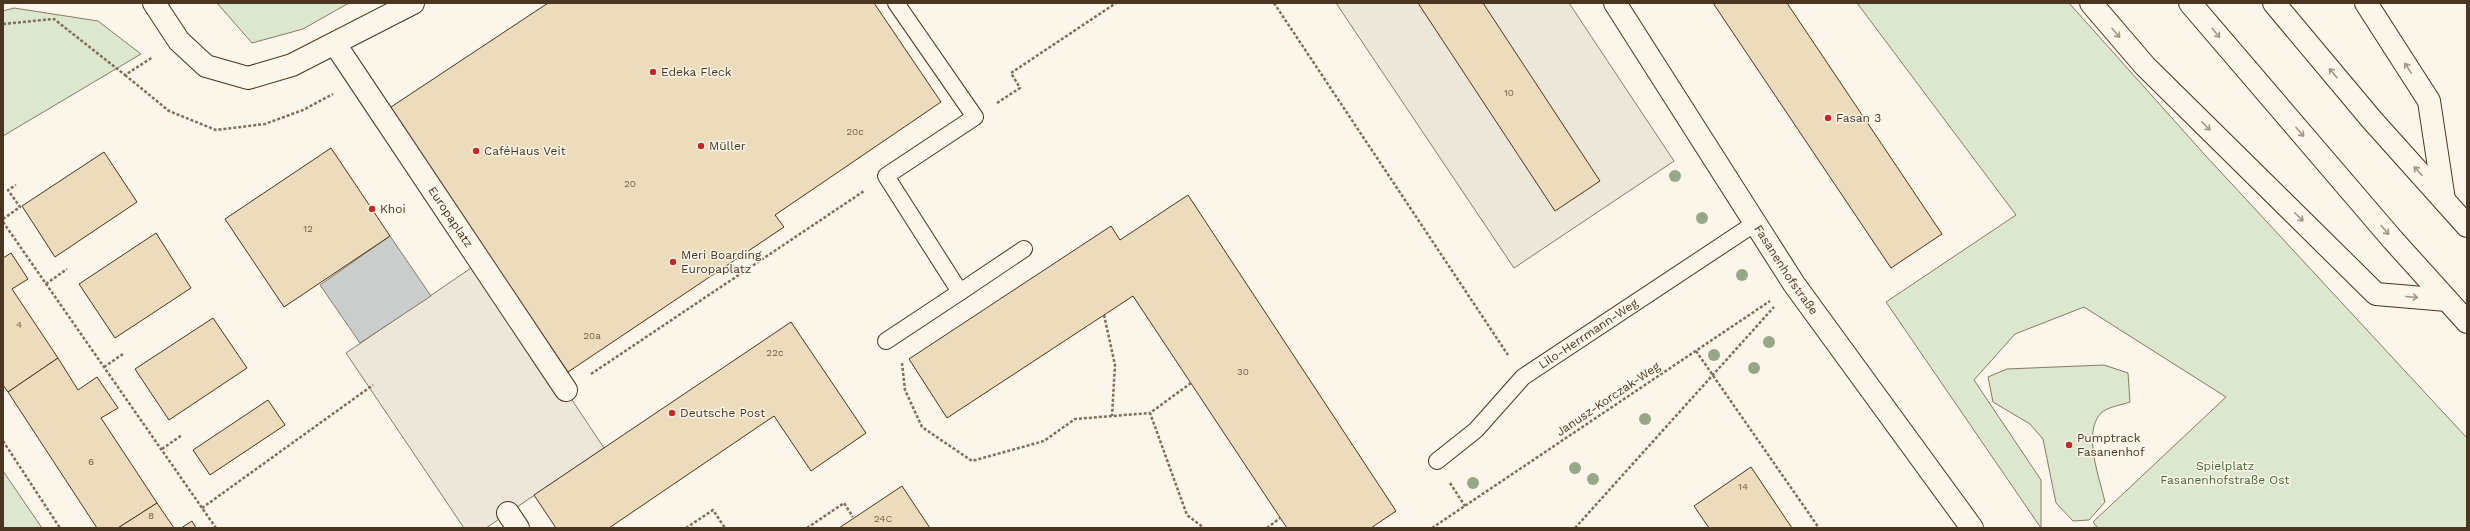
<svg xmlns="http://www.w3.org/2000/svg" width="2470" height="531" viewBox="0 0 2470 531" font-family="'Work Sans',sans-serif">
	<style>
		.green { fill: #dce7d0; stroke: #887966 }
		.parking { fill: #ede7d9; stroke: #887966 }
		.water { fill: #c9cecd; stroke: #887966 }
		.building { fill: #ecdcbc; stroke: #4a3520 }
		.lines { fill: none; stroke-linecap: round; stroke-linejoin: round }
		.lane-casing { stroke: #4a3520; stroke-width: 18 }
		.street-casing { stroke: #4a3520; stroke-width: 24 }
		.secondary-casing { stroke: #4a3520; stroke-width: 24 }
		.highway-casing { stroke: #4a3520; stroke-width: 24 }
		.path { stroke: #7f6f5c; stroke-width: 2.5; stroke-dasharray: 3 2; stroke-linecap: butt }
		.lane { stroke: #fbf6e9; stroke-width: 16 }
		.street { stroke: #fbf6e9; stroke-width: 22 }
		.secondary { stroke: #fbf6e9; stroke-width: 22 }
		.highway { stroke: #fbf6e9; stroke-width: 22 }
		.tree { fill: #96a887 }
		.oneway { stroke: #a29684 }
		.poi-dot { fill: #c62828; stroke: #fbf6e9; stroke-width: 1.5 }
		.labels { text-anchor: middle; stroke-width: 3; stroke-linejoin: round; paint-order: stroke }
		.number-label { font-size: 10px; fill: #725f47 }
		.poi-label { font-size: 12px; fill: #4a3520; stroke: #fbf6e9; text-anchor: start }
		.street-label { font-size: 12px; fill: #4a3520; stroke: #fbf6e9 }
		.park-label { font-size: 12px; fill: #436837; stroke: #fbf6e9 }
	</style>
	<rect width="100%" height="100%" fill="#fbf6e9"/>
	<g class="green">
		<polygon points="217,3 349,3 303,29 252,43"/>
		<polygon points="1857,3 2069,3 2205,155 2467,438 2467,528 2098,528 2093,522 2226,397 2084,307 2015,334 1974,380 2041,480 2041,528 1886,302 2016,215"/>
		<polygon points="14,8 98,21 141,54 3,136 3,11"/>
		<path d="M2104 365 2128 373 2130 402C2122 405 2107 407 2101 413 2082 433 2100 479 2105 502L2089 520 2073 521 2056 503 2043 439 2030 424 1993 402 1988 377 2007 369Z"/>
		<polygon points="3,471 42,528 3,528"/>
	</g>
	<g class="parking">
		<polygon points="1336,3 1569,3 1674,161 1514,268"/>
		<polygon points="480,262 604,448 486,528 464,528 346,353"/>
	</g>
	<polygon class="water" points="390,236 431,296 360,343 320,285"/>
	<g class="building">
		<polygon points="548,3 874,3 941,102 775,215 784,227 568,372 388,109"/>
		<polygon points="1418,3 1483,3 1600,181 1555,211"/>
		<polygon points="1713,3 1787,3 1942,234 1891,268"/>
		<polygon points="331,148 390,236 284,307 225,219"/>
		<polygon points="104,152 137,202 55,257 22,206"/>
		<polygon points="1188,195 1396,511 1371,528 1287,528 1133,296 947,418 909,359 1111,226 1120,240"/>
		<polygon points="156,233 191,288 115,338 79,284"/>
		<polygon points="11,253 28,279 12,289 58,358 8,392 3,385 3,258"/>
		<polygon points="213,318 247,368 169,420 135,369"/>
		<polygon points="791,322 866,433 811,471 774,416 609,528 556,528 534,495"/>
		<polygon points="58,358 78,390 97,377 118,408 101,418 157,503 118,528 97,528 8,392"/>
		<polygon points="268,400 285,425 210,475 193,450"/>
		<polygon points="1751,467 1792,528 1709,528 1694,506"/>
		<polygon points="902,486 930,528 839,528"/>
		<polygon points="157,503 174,528 118,528"/>
		<polygon points="192,521 196,528 181,528"/>
	</g>
	<g class="lines">
		<defs>
			<g id="lane">
				<polyline points="896,3 975,117 886,176 960,292 1024,249"/>
				<polyline points="886,341 960,292"/>
				<path id="s1" d="M1437 461 1476 430 1523 377 1754 224"/>
			</g>
			<g id="street">
				<path id="s2" d="M335 44 566 390"/>
				<polyline points="508,513 518,528"/>
			</g>
			<g id="secondary">
				<polyline points="154,3 179,41 206,66 248,78 292,65 413,3"/>
				<path id="s3" d="M1615 3 1794 284 1972 528"/>
			</g>
			<g id="highway">
				<polyline points="2091,3 2145,66 2376,294 2447,300"/>
				<polyline points="2190,3 2393,240 2467,322"/>
				<polyline points="2274,3 2372,120 2467,226"/>
				<polyline points="2366,3 2429,101 2444,200"/>
			</g>
		</defs>
		<use href="#lane" class="lane-casing"/>
		<use href="#street" class="street-casing"/>
		<use href="#secondary" class="secondary-casing"/>
		<use href="#highway" class="highway-casing"/>
		<g class="path">
			<polyline points="1274,3 1508,355"/>
			<polyline points="3,24 54,19 125,75 153,57"/>
			<polyline points="125,75 169,111 216,130 265,124 303,110 333,94"/>
			<polyline points="997,103 1020,88 1011,73 1116,3"/>
			<polyline points="3,219 20,207 8,190 16,185"/>
			<polyline points="3,222 216,528"/>
			<polyline points="46,284 67,269"/>
			<polyline points="1104,315 1115,365 1112,416"/>
			<polyline points="1696,351 1819,528"/>
			<polyline points="902,363 905,390 922,427 972,461 1044,441 1075,419 1150,413"/>
			<polyline points="104,367 123,354"/>
			<polyline points="591,374 864,191"/>
			<polyline points="1191,383 1150,413 1187,515 1204,528"/>
			<polyline points="3,441 60,528"/>
			<polyline points="162,449 182,435"/>
			<polyline points="1450,483 1465,506"/>
			<polyline points="202,508 373,385"/>
			<polyline points="686,528 713,510 725,528"/>
			<polyline points="807,528 844,503 853,517"/>
			<polyline points="1267,528 1280,518"/>
			<polyline points="1432,528 1770,301"/>
			<polyline points="1575,528 1774,307"/>
		</g>
		<use href="#lane" class="lane"/>
		<use href="#street" class="street"/>
		<use href="#secondary" class="secondary"/>
		<use href="#highway" class="highway"/>
	</g>
	<g class="tree">
		<circle cx="1675" cy="176" r="6"/>
		<circle cx="1702" cy="218" r="6"/>
		<circle cx="1742" cy="275" r="6"/>
		<circle cx="1769" cy="342" r="6"/>
		<circle cx="1714" cy="355" r="6"/>
		<circle cx="1754" cy="368" r="6"/>
		<circle cx="1645" cy="419" r="6"/>
		<circle cx="1575" cy="468" r="6"/>
		<circle cx="1593" cy="479" r="6"/>
		<circle cx="1473" cy="483" r="6"/>
	</g>
	<defs><path id="oneway-shaft" d="M-6 0H5M1.5-3L5.5 0L1.5 3" fill="none" stroke-width="1.6" stroke-linecap="round" stroke-linejoin="round"/></defs>
	<g class="oneway">
		<use href="#oneway-shaft" transform="translate(2116 33) rotate(49)"/>
		<use href="#oneway-shaft" transform="translate(2216 33) rotate(50)"/>
		<use href="#oneway-shaft" transform="translate(2408 68) rotate(-123)"/>
		<use href="#oneway-shaft" transform="translate(2333 73) rotate(-130)"/>
		<use href="#oneway-shaft" transform="translate(2206 126) rotate(45)"/>
		<use href="#oneway-shaft" transform="translate(2300 132) rotate(49)"/>
		<use href="#oneway-shaft" transform="translate(2418 171) rotate(-132)"/>
		<use href="#oneway-shaft" transform="translate(2299 217) rotate(45)"/>
		<use href="#oneway-shaft" transform="translate(2385 230) rotate(49)"/>
		<use href="#oneway-shaft" transform="translate(2412 297) rotate(5)"/>
	</g>
	<g class="poi-dot">
		<circle cx="653" cy="72" r="4"/>
		<circle cx="1828" cy="118" r="4"/>
		<circle cx="701" cy="146" r="4"/>
		<circle cx="476" cy="151" r="4"/>
		<circle cx="372" cy="209" r="4"/>
		<circle cx="673" cy="262" r="4"/>
		<circle cx="672" cy="413" r="4"/>
		<circle cx="2069" cy="445" r="4"/>
	</g>
	<g class="labels">
		<g class="number-label">
			<text x="1509" y="96">10</text>
			<text x="855" y="135">20c</text>
			<text x="630" y="187">20</text>
			<text x="308" y="232">12</text>
			<text x="19" y="328">4</text>
			<text x="592" y="339">20a</text>
			<text x="775" y="356">22c</text>
			<text x="1243" y="375">30</text>
			<text x="91" y="465">6</text>
			<text x="1743" y="490">14</text>
			<text x="151" y="519">8</text>
			<text x="883" y="522">24C</text>
		</g>
		<g class="poi-label">
			<text x="661" y="76">Edeka Fleck</text>
			<text x="1836" y="122">Fasan 3</text>
			<text x="709" y="150">Müller</text>
			<text x="484" y="155">CaféHaus Veit</text>
			<text x="380" y="213">Khoi</text>
			<text x="681" y="259">Meri Boarding<tspan x="681" dy="14">Europaplatz</tspan></text>
			<text x="680" y="417">Deutsche Post</text>
			<text x="2077" y="442">Pumptrack<tspan x="2077" dy="14">Fasanenhof</tspan></text>
		</g>
		<g class="street-label">
			<text dy="4" stroke="none"><textPath href="#s2" startOffset="208">Europaplatz</textPath></text>
			<text dy="4" stroke="none"><textPath href="#s3" startOffset="317">Fasanenhofstraße</textPath></text>
			<text dy="4" stroke="none"><textPath href="#s1" startOffset="199">Lilo-Herrmann-Weg</textPath></text>
			<text transform="translate(1608 399) rotate(-34)" y="4">Janusz-Korczak-Weg</text>
		</g>
		<g class="park-label">
			<text x="2225" y="470">Spielplatz<tspan x="2225" dy="14">Fasanenhofstraße Ost</tspan></text>
		</g>
	</g>
	<rect width="2470" height="531" fill="none" stroke="#4a3520" stroke-width="8"/>
</svg>
